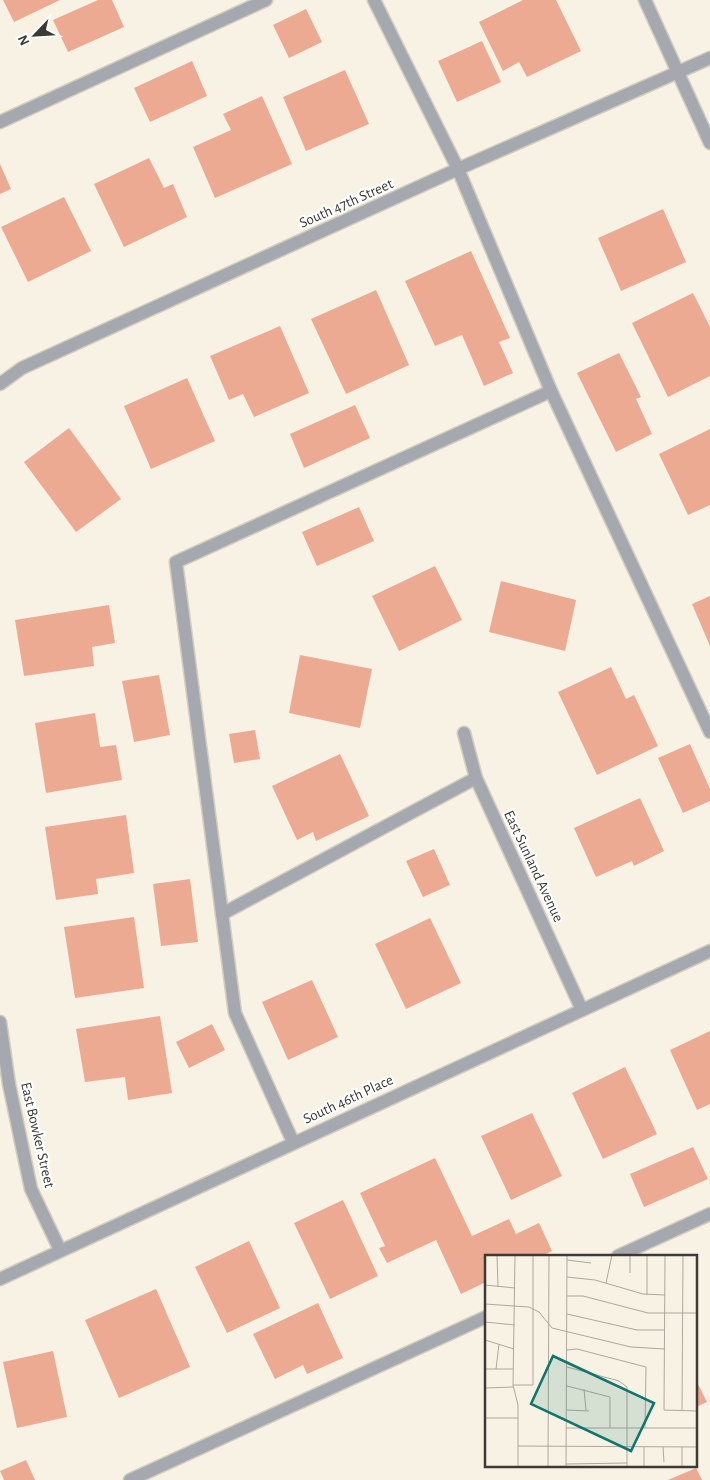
<svg xmlns="http://www.w3.org/2000/svg" width="710" height="1480" viewBox="0 0 710 1480" font-family="'Alegreya Sans',sans-serif">
	<style>
		.building { fill: #edaa93 }
		.lines { fill: none; stroke-linecap: round; stroke-linejoin: round }
		.minor-casing { stroke: #d2cdc1; stroke-width: 15 }
		.minor { stroke: #a5a9af; stroke-width: 12 }
		.labels { text-anchor: middle; stroke-width: 4.5; stroke-linejoin: round; paint-order: stroke }
		.street-label { font-size: 15px; fill: #3c3a34; stroke: #fff }
		.inset-road { fill: none; stroke: #ada89e; stroke-width: 1 }
		.view { fill: #0f766e; fill-opacity: 0.15; stroke: #0f766e; stroke-width: 2.5 }
		.inset-edge { fill: none; stroke: #3c3a34; stroke-width: 2.5 }
	</style>
	<rect width="100%" height="100%" fill="#f8f2e4"/>
	<g class="building">
		<polygon points="3,0 60,0 14,22"/>
		<polygon points="98,0 112,0 124,27 68,52 53,20"/>
		<polygon points="523,0 556,0 581,51 527,77 519,62 503,71 479,22"/>
		<polygon points="306,9 322,42 289,58 273,25"/>
		<polygon points="482,41 501,82 457,102 438,61"/>
		<polygon points="192,61 207,96 150,122 134,88"/>
		<polygon points="345,70 369,124 306,151 283,97"/>
		<polygon points="262,96 292,164 215,198 193,147 231,130 223,114"/>
		<polygon points="149,158 164,188 173,184 187,217 124,247 94,184"/>
		<polygon points="0,164 11,189 0,194"/>
		<polygon points="64,197 91,251 28,282 1,227"/>
		<polygon points="663,209 686,262 621,291 598,238"/>
		<polygon points="471,251 510,338 499,342 513,373 484,386 462,335 435,346 405,281"/>
		<polygon points="376,290 409,365 346,394 311,319"/>
		<polygon points="693,293 710,327 710,376 668,397 632,323"/>
		<polygon points="280,326 309,393 254,417 243,394 229,400 210,356"/>
		<polygon points="619,353 641,397 636,399 652,434 616,452 577,373"/>
		<polygon points="187,378 215,441 151,469 124,406"/>
		<polygon points="355,405 370,438 304,468 290,434"/>
		<polygon points="69,428 121,499 76,532 24,462"/>
		<polygon points="710,429 710,505 688,515 659,454"/>
		<polygon points="359,507 374,541 317,566 302,532"/>
		<polygon points="435,566 462,620 399,651 372,596"/>
		<polygon points="501,581 576,600 565,651 489,632"/>
		<polygon points="710,596 710,646 692,604"/>
		<polygon points="109,605 115,643 92,647 94,666 24,676 15,620"/>
		<polygon points="300,655 372,669 360,728 289,713"/>
		<polygon points="611,667 626,699 634,695 658,746 597,775 558,692"/>
		<polygon points="159,675 170,735 134,742 122,681"/>
		<polygon points="95,713 100,747 116,745 122,780 46,793 35,723"/>
		<polygon points="255,730 260,759 234,763 229,734"/>
		<polygon points="690,744 710,789 710,801 683,813 658,758"/>
		<polygon points="340,754 369,816 316,841 313,832 297,840 272,786"/>
		<polygon points="640,798 664,851 634,866 632,861 596,877 574,828"/>
		<polygon points="126,815 134,873 96,879 98,894 56,900 45,827"/>
		<polygon points="434,849 450,885 423,897 406,861"/>
		<polygon points="190,879 198,942 161,946 153,884"/>
		<polygon points="134,917 144,988 75,998 64,927"/>
		<polygon points="430,918 461,983 406,1009 375,944"/>
		<polygon points="312,980 338,1037 288,1060 262,1002"/>
		<polygon points="160,1016 172,1093 128,1100 125,1077 85,1082 76,1029"/>
		<polygon points="212,1024 225,1050 189,1068 176,1042"/>
		<polygon points="710,1031 710,1104 697,1110 670,1050"/>
		<polygon points="625,1067 657,1134 603,1159 572,1093"/>
		<polygon points="532,1113 562,1176 511,1200 481,1136"/>
		<polygon points="693,1147 708,1179 644,1207 630,1174"/>
		<polygon points="435,1158 472,1236 509,1219 516,1234 539,1223 552,1251 542,1256 486,1256 486,1282 461,1294 436,1240 387,1263 379,1248 385,1246 360,1193"/>
		<polygon points="343,1200 378,1276 330,1299 294,1223"/>
		<polygon points="249,1241 280,1308 227,1333 195,1267"/>
		<polygon points="156,1289 190,1367 119,1398 85,1320"/>
		<polygon points="318,1303 343,1358 307,1374 303,1365 275,1379 253,1334"/>
		<polygon points="53,1351 67,1417 17,1428 3,1362"/>
		<polygon points="696,1380 707,1402 696,1407"/>
		<polygon points="26,1460 35,1480 4,1480 0,1471"/>
		<polygon points="696,1468 702,1480 668,1480"/>
	</g>
	<g class="lines">
		<defs>
			<g id="minor">
				<polyline points="374,0 458,169 551,391 710,732"/>
				<polyline points="645,0 710,143"/>
				<polyline points="0,122 266,0"/>
				<polyline points="0,384 22,368 458,169 710,58"/>
				<polyline points="464,733 476,778 582,1010"/>
				<polyline points="222,914 476,778"/>
				<polyline points="0,1022 9,1084 31,1189 60,1250"/>
				<polyline points="293,1142 235,1013 176,562 551,391"/>
				<polyline points="618,1256 710,1214"/>
				<polyline points="0,1279 710,951"/>
				<polyline points="130,1480 486,1317"/>
			</g>
		</defs>
		<use href="#minor" class="minor-casing"/>
		<use href="#minor" class="minor"/>
	</g>
	<g class="labels">
		<g class="street-label">
			<text transform="translate(346 203) rotate(-24)" y="5">South 47th Street</text>
			<text transform="translate(534 866) rotate(65)" y="5">East Sunland Avenue</text>
			<text transform="translate(348 1099) rotate(-25)" y="5">South 46th Place</text>
			<text transform="translate(38 1135) rotate(77)" y="5">East Bowker Street</text>
		</g>
	</g>
	<g transform="translate(485 1255)">
		<rect width="212" height="212" fill="#f8f2e4"/>
		<path class="inset-road" d="M12 0 13 32M30 0 28 130 33 150V212M145 0V18M180 0 179 155 213 156M82 5 106 8M82 22 110 25 158 39 180 40M121 28 127 0M0 30 30 33M162 40V0M82 41H98L163 58H213M0 49 44 52 54 57 67 73 146 92 180 94M82 59 152 75H180M0 67 30 70M0 85 29 94M82 95 92 94 161 112 160 173M82 112 134 126 142 132V212M0 114H28M11 114 14 89M28 130H48V0M82 131 125 142V173M0 133 28 132M99 134 101 155M82 155 104 156M197 156 198 0M0 163H33M81 173H213M33 191 213 192M159 192V212M178 192 179 207M197 192V212M81 209 142 208M63 212 64 0M81 212 82 0"/>
		<path class="view" d="M68 101 169 148 146 196 46 149Z"/>
		<rect width="212" height="212" class="inset-edge"/>
	</g>
	<g transform="translate(35 35) rotate(245)" stroke="#ffffff" stroke-width="4" paint-order="stroke">
	<path d="M0-4L9 19L0 12L-9 19Z" fill="#3c3a34"/>
	<text y="-8" font-size="14" font-weight="bold" text-anchor="middle" fill="#3c3a34">N</text>
	</g>
</svg>
